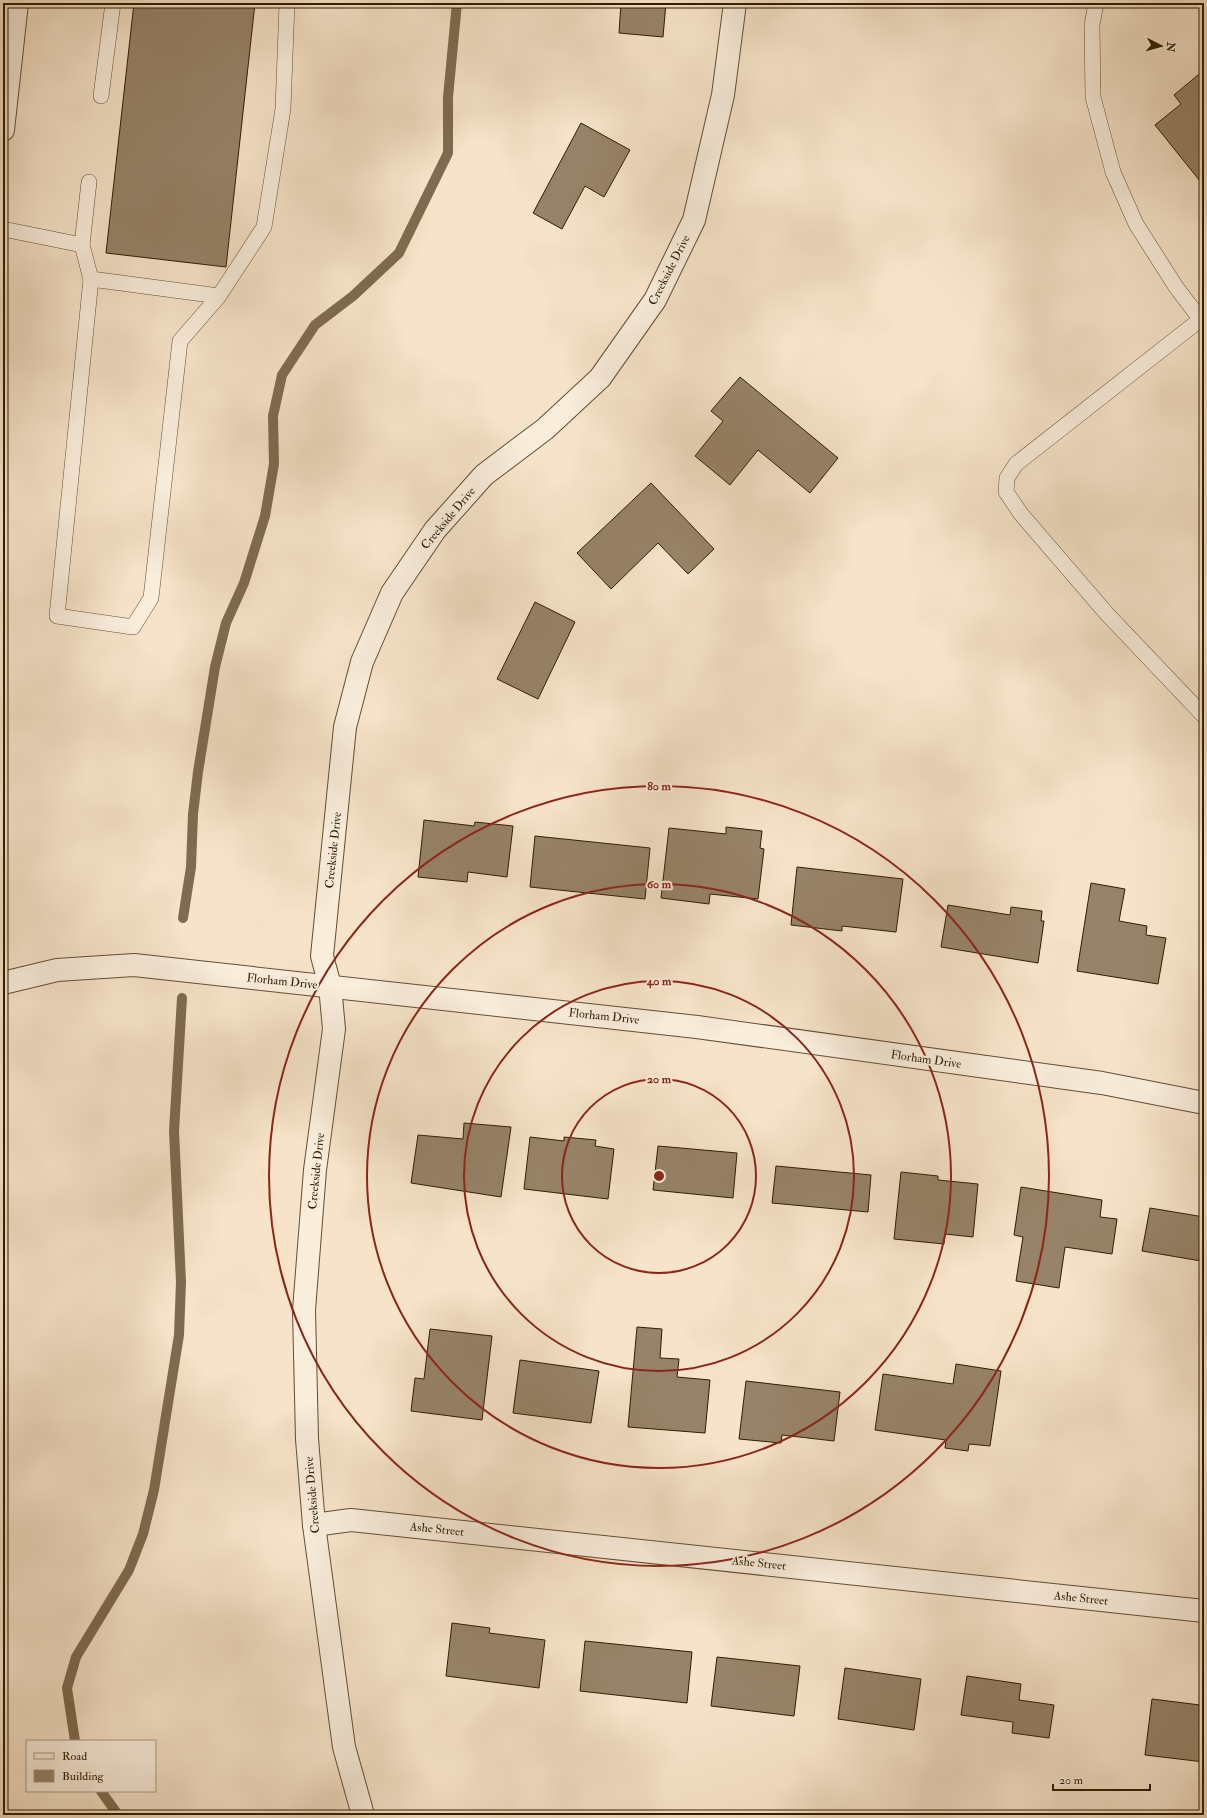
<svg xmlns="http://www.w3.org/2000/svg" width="1207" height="1818" viewBox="0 0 1207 1818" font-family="'IM FELL Double Pica',serif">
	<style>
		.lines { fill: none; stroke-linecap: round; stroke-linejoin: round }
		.stream { stroke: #7f6b50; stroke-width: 10 }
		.building { fill: #978369; stroke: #301c00 }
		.service-casing { stroke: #624e32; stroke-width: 16 }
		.minor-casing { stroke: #624e32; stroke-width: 24 }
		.tertiary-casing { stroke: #624e32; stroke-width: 24 }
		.service { stroke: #f9eddc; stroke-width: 15 }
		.minor { stroke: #f9eddc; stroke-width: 22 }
		.tertiary { stroke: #f9eddc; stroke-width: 22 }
		.ring { fill: none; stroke: #8f2418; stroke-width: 2 }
		.labels { text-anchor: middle; stroke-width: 4; stroke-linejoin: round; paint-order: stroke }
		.street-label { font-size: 12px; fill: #301c00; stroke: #f9eddc }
		.centre { fill: #8f2418; stroke: #f9eddc; stroke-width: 2 }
		.ring-label { font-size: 12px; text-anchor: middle; font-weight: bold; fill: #8f2418; stroke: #f9eddc; stroke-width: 4; stroke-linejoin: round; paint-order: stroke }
	</style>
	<rect width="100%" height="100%" fill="#f6e3c9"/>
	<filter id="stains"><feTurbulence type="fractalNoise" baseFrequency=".005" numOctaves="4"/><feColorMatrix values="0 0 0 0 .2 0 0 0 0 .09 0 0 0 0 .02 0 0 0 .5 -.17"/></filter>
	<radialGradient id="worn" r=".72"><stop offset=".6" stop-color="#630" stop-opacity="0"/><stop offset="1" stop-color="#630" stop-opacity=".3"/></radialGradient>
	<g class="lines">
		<g class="stream">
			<polyline points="183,918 191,867 193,814 198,772 215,667 226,623 244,583 265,516 274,464 273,416 282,375 315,325 353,296 399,253 448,153 448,97 457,3"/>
			<polyline points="75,1741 67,1688 76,1657 129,1570 143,1534 154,1490 179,1335 181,1282 174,1131 182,998"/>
			<polyline points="101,1791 118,1815"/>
		</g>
	</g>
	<g class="building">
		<polygon points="134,3 255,3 226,267 106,253"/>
		<polygon points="621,3 666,3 663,37 619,33"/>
		<polygon points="1204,70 1204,186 1155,125 1181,104 1174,95"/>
		<polygon points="581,123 630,150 604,197 585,186 562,229 533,213"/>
		<polygon points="740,377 838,458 810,493 758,450 730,485 695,456 723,421 711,411"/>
		<polygon points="651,483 714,549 688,574 658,543 611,589 577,553"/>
		<polygon points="535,602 575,622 538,699 497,679"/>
		<polygon points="424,820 474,826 475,822 513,826 507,877 468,872 467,882 418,877"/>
		<polygon points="726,827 762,831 760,848 764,849 758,899 710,894 709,904 661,898 669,828 726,834"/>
		<polygon points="535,836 650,848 645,899 530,887"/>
		<polygon points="797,867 903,879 896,932 842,926 842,931 791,925"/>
		<polygon points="1091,883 1125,889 1119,921 1147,926 1146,935 1166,938 1158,984 1077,971"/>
		<polygon points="948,905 1010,915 1011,907 1042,911 1041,921 1044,921 1038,963 941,947"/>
		<polygon points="464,1123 511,1127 501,1197 411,1183 418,1135 463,1139"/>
		<polygon points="530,1137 564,1141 564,1137 596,1140 595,1146 614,1149 608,1199 524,1189"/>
		<polygon points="658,1146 737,1153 733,1198 653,1190"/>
		<polygon points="776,1166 871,1175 868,1212 772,1203"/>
		<polygon points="901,1172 938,1176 938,1180 978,1184 973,1237 945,1234 944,1244 894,1239"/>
		<polygon points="1021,1187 1102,1200 1100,1217 1117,1219 1112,1254 1065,1247 1059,1288 1016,1281 1023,1237 1014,1235"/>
		<polygon points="1150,1208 1204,1217 1204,1239 1201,1261 1142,1251"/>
		<polygon points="637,1327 662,1329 660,1358 679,1359 677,1377 710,1380 705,1433 628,1427"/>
		<polygon points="430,1329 492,1336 482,1420 411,1411 415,1378 424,1379"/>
		<polygon points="520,1360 599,1371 591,1423 513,1413"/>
		<polygon points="956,1364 1001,1371 990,1446 969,1444 968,1451 945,1448 946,1440 875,1430 883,1374 953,1384"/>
		<polygon points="746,1381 840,1392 834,1441 782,1435 781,1443 739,1439"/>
		<polygon points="452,1623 490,1628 489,1633 545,1640 539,1688 446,1676"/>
		<polygon points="585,1641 692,1652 687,1703 580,1691"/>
		<polygon points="717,1657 800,1666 794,1716 711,1706"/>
		<polygon points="845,1668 921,1679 914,1730 838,1719"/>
		<polygon points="967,1676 1021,1684 1019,1700 1054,1705 1049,1738 1012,1733 1013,1722 961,1715"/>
		<polygon points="1152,1699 1200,1705 1199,1710 1204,1710 1204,1762 1145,1755"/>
	</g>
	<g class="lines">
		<defs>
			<g id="service">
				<polyline points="1096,3 1092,25 1093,97 1113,172 1136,224 1176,287 1204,324"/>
				<polyline points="101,96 113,3"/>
				<polyline points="3,229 82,245 91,279"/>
				<polyline points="82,245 89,182"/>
				<polyline points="219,296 91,279 57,616 133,627 151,598 180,341 219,296 264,227 283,109 287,3"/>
				<polyline points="1201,319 1016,464 1007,478 1006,492 1021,514 1107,614 1204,716"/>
			</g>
			<g id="minor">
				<polyline points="3,983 57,970 134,965 697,1027 1102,1083 1204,1103"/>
				<polyline points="314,1525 351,1520 1204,1611"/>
				<polyline points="363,1815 344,1747 314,1525 307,1439 304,1310 315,1170 334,1029 330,986 322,956 345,727 362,662 392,593 435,530 484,475 545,429 600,378 655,300 694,220 723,95 735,3"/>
			</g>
			<polyline id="tertiary" points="3,130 17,3"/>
		</defs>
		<use href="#service" class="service-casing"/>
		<use href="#minor" class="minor-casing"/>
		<use href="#tertiary" class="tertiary-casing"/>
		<use href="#service" class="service"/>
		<use href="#minor" class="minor"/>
		<use href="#tertiary" class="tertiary"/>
	</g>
	<g class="ring">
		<circle cx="659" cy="1176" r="97"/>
		<circle cx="659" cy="1176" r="195"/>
		<circle cx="659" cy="1176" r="292"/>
		<circle cx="659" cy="1176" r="390"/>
	</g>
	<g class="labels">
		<g class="street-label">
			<text transform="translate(669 270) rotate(-63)" y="4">Creekside Drive</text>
			<text transform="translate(448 518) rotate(-50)" y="4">Creekside Drive</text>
			<text transform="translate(333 850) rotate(-84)" y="4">Creekside Drive</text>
			<text transform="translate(282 981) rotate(6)" y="4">Florham Drive</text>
			<text transform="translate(604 1016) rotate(6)" y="4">Florham Drive</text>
			<text transform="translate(926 1059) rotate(8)" y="4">Florham Drive</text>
			<text transform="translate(316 1171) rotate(-84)" y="4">Creekside Drive</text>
			<text transform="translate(312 1495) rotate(-95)" y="4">Creekside Drive</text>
			<text transform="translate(437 1529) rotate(6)" y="4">Ashe Street</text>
			<text transform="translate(759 1563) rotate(6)" y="4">Ashe Street</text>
			<text transform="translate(1081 1598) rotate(6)" y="4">Ashe Street</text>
		</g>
	</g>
	<circle cx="659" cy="1176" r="6" class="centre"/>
	<g class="ring-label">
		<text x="659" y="790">80 m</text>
		<text x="659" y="888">60 m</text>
		<text x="659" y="985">40 m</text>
		<text x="659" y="1083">20 m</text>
	</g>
	<rect width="1207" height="1818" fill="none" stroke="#f6e3c9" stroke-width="16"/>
	<rect x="4" y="4" width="1199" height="1810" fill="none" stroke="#301c00" stroke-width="2"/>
	<rect x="8" y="8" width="1191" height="1802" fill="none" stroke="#301c00"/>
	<rect x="26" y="1740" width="130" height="52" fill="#f9eddc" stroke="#a99984"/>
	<rect x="34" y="1753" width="20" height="6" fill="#f9eddc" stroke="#a99984"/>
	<text x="62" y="1760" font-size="12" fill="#301c00">Road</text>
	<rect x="34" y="1770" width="20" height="12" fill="#978369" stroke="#a99984"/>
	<text x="62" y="1780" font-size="12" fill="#301c00">Building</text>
	<g transform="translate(1161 46) rotate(96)" stroke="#f9eddc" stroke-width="3" paint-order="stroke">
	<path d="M0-3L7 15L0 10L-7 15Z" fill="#301c00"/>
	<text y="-6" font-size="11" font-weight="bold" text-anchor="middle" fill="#301c00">N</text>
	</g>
	<path d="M1053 1784v6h97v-6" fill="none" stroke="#301c00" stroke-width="2"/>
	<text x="1059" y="1784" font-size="12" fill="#301c00" stroke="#f9eddc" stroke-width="3" paint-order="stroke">20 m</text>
	<rect width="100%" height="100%" filter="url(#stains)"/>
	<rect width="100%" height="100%" fill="url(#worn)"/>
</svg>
